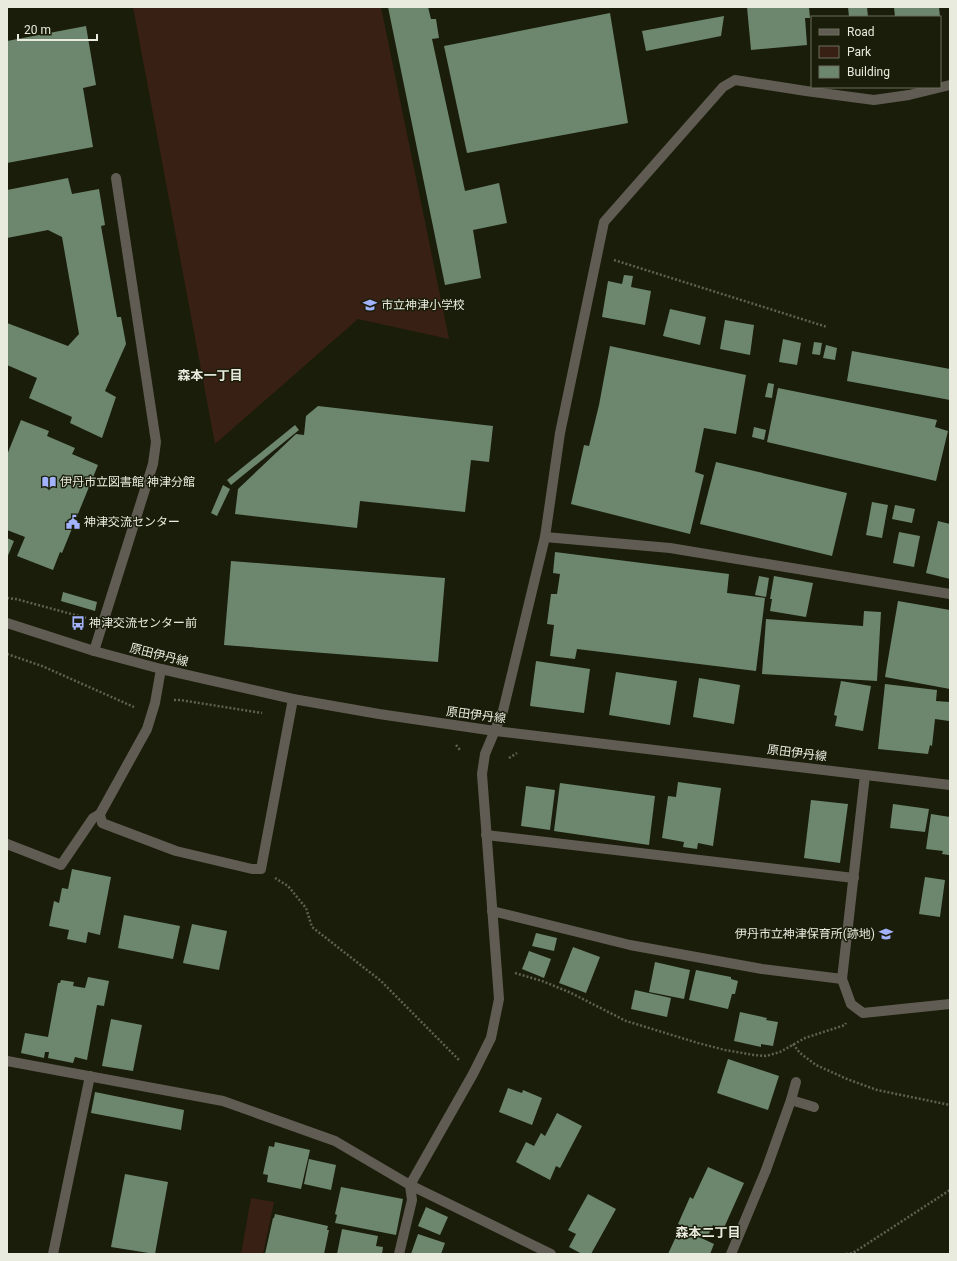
<svg xmlns="http://www.w3.org/2000/svg" width="957" height="1261" viewBox="0 0 957 1261" font-family="Roboto,'Noto Sans JP',sans-serif">
	<style>
		.green { fill: #382114 }
		.building { fill: #6c876e }
		.lines { fill: none; stroke-linecap: round; stroke-linejoin: round }
		.path { stroke: #5f6250; stroke-width: 2.5; stroke-dasharray: 2 2; stroke-linecap: butt }
		.service { stroke: #615c53; stroke-width: 10 }
		.minor { stroke: #615c53; stroke-width: 10 }
		.tertiary { stroke: #615c53; stroke-width: 10 }
		.labels { text-anchor: middle; stroke-width: 3; stroke-linejoin: round; paint-order: stroke }
		.poi-label { font-size: 12px; fill: #e9ebde; stroke: #1a1d09; text-anchor: start }
		.street-label { font-size: 12px; fill: #e9ebde; stroke: #1a1d09 }
		.neighbourhood-label { font-size: 13px; font-weight: bold; fill: #e9ebde; stroke: #1a1d09 }
	</style>
	<rect width="100%" height="100%" fill="#1a1d09"/>
	<g class="green">
		<polygon points="133,7 381,7 449,339 358,319 215,444"/>
		<polygon points="251,1198 274,1202 263,1254 241,1254"/>
	</g>
	<g class="building">
		<polygon points="388,7 428,7 431,19 436,19 439,38 432,39 465,191 499,183 507,223 473,230 481,278 445,285"/>
		<polygon points="747,7 809,7 810,18 805,18 807,45 751,50"/>
		<polygon points="848,7 867,7 868,17 849,17"/>
		<polygon points="894,7 939,7 940,17 895,17"/>
		<polygon points="610,13 628,123 467,153 444,46"/>
		<polygon points="724,16 721,36 646,51 642,31"/>
		<polygon points="86,26 96,85 83,88 93,147 7,163 7,41"/>
		<polygon points="68,178 72,194 99,189 105,225 101,226 117,317 121,317 126,344 105,391 116,397 102,438 70,423 72,417 29,398 37,378 7,365 7,323 68,346 79,334 62,237 48,230 7,238 7,190"/>
		<polygon points="624,275 633,276 631,287 651,291 645,325 602,317 608,281 622,284"/>
		<polygon points="670,309 706,317 700,345 663,336"/>
		<polygon points="725,320 754,325 750,355 720,349"/>
		<polygon points="783,339 801,343 797,365 779,362"/>
		<polygon points="814,342 822,343 820,355 812,354"/>
		<polygon points="826,345 837,348 835,360 823,358"/>
		<polygon points="610,346 746,375 736,434 704,428 695,472 704,475 690,534 571,504 584,445 589,446 599,405"/>
		<polygon points="852,351 950,369 950,400 847,381"/>
		<polygon points="768,383 774,384 772,398 765,397"/>
		<polygon points="778,388 937,420 935,427 948,431 936,481 767,442"/>
		<polygon points="318,406 493,426 489,462 471,460 465,512 360,501 357,528 235,514 238,489 296,434 304,435 306,416"/>
		<polygon points="21,420 49,431 47,436 75,448 72,454 98,465 62,553 60,552 53,570 17,556 25,537 7,530 7,466 8,462 7,461 7,455"/>
		<polygon points="295,425 299,430 231,485 227,480"/>
		<polygon points="754,427 766,430 764,440 752,437"/>
		<polygon points="716,462 847,493 832,556 700,524"/>
		<polygon points="223,485 230,489 217,516 211,513"/>
		<polygon points="872,502 888,505 882,538 866,535"/>
		<polygon points="895,505 915,509 912,523 892,519"/>
		<polygon points="938,521 950,524 950,579 926,573"/>
		<polygon points="899,532 920,536 914,567 893,563"/>
		<polygon points="7,538 14,541 7,558"/>
		<polygon points="555,552 729,574 727,593 765,598 756,671 577,649 575,659 550,656 554,625 547,624 551,594 557,594 560,574 553,573"/>
		<polygon points="231,561 445,578 438,662 224,645"/>
		<polygon points="759,576 769,578 766,597 755,595"/>
		<polygon points="774,576 813,583 806,617 770,611 772,599 770,599"/>
		<polygon points="63,592 97,602 95,611 61,601"/>
		<polygon points="898,601 950,610 950,689 885,677"/>
		<polygon points="864,611 881,612 877,681 762,674 766,619 863,626"/>
		<polygon points="536,661 590,669 584,713 530,706"/>
		<polygon points="616,672 677,681 670,725 609,715"/>
		<polygon points="699,678 740,685 734,724 693,717"/>
		<polygon points="841,681 871,686 863,731 835,726 837,716 834,715"/>
		<polygon points="885,684 937,690 936,701 950,702 949,721 935,719 932,746 930,745 928,754 878,749"/>
		<polygon points="678,782 721,788 713,846 698,843 697,849 683,847 684,842 662,838 668,796 676,797"/>
		<polygon points="560,783 655,796 649,845 554,831"/>
		<polygon points="526,786 555,790 550,830 521,826"/>
		<polygon points="811,800 848,804 840,863 804,858"/>
		<polygon points="893,804 929,809 925,832 890,828"/>
		<polygon points="931,814 950,817 950,845 949,855 942,854 943,851 926,849"/>
		<polygon points="72,869 111,877 100,935 88,932 86,943 67,939 69,930 49,926 54,901 59,903 62,888 68,889"/>
		<polygon points="925,877 945,880 940,917 919,914"/>
		<polygon points="124,915 180,926 173,959 118,948"/>
		<polygon points="192,924 227,931 219,970 183,963"/>
		<polygon points="536,933 557,938 554,951 532,946"/>
		<polygon points="573,947 600,957 586,993 559,983"/>
		<polygon points="529,951 551,959 544,978 522,969"/>
		<polygon points="655,962 690,970 684,999 649,992"/>
		<polygon points="696,970 731,977 731,979 738,981 735,994 732,994 728,1009 689,1000"/>
		<polygon points="88,977 109,981 104,1006 97,1005 87,1060 75,1057 73,1063 48,1058 49,1052 45,1052 44,1058 21,1053 25,1033 48,1037 58,983 60,983 61,980 74,982 73,986 85,988"/>
		<polygon points="635,990 671,998 667,1017 631,1009"/>
		<polygon points="740,1012 767,1018 766,1020 778,1022 773,1046 761,1044 761,1047 734,1041"/>
		<polygon points="111,1019 142,1025 133,1071 102,1066"/>
		<polygon points="728,1059 779,1076 768,1110 717,1093"/>
		<polygon points="508,1088 522,1093 523,1090 542,1098 532,1125 499,1112"/>
		<polygon points="95,1092 184,1110 181,1130 91,1113"/>
		<polygon points="557,1113 582,1126 560,1168 556,1166 550,1180 516,1162 526,1142 534,1146 541,1133 545,1136"/>
		<polygon points="275,1142 310,1150 301,1189 267,1182 268,1175 263,1174 269,1146 274,1147"/>
		<polygon points="309,1159 336,1165 331,1190 304,1184"/>
		<polygon points="708,1167 744,1183 723,1230 713,1225 707,1238 678,1224 690,1197 693,1199"/>
		<polygon points="125,1174 168,1182 155,1254 111,1247"/>
		<polygon points="341,1187 403,1199 396,1235 335,1223 337,1215 335,1214"/>
		<polygon points="588,1194 616,1209 591,1254 582,1254 569,1247 576,1234 568,1230"/>
		<polygon points="426,1207 448,1217 440,1235 418,1226"/>
		<polygon points="275,1214 328,1226 327,1230 329,1230 324,1254 265,1254 273,1218 274,1218"/>
		<polygon points="680,1228 714,1244 710,1254 668,1254"/>
		<polygon points="342,1229 378,1236 376,1246 383,1247 382,1254 337,1254"/>
		<polygon points="418,1234 445,1243 441,1254 411,1254"/>
	</g>
	<g class="lines">
		<g class="path">
			<polyline points="614,260 827,327"/>
			<polyline points="7,598 16,599 86,618"/>
			<polyline points="7,654 42,666 134,707"/>
			<polyline points="174,700 180,700 262,713"/>
			<polyline points="456,745 460,750"/>
			<polyline points="509,758 517,753"/>
			<polyline points="275,878 288,886 306,908 312,927 381,981 460,1061"/>
			<polyline points="515,973 542,981 569,992 626,1021 698,1043 725,1050 754,1055 766,1056 780,1052 805,1038 845,1025 846,1023"/>
			<polyline points="793,1044 800,1053 816,1065 847,1079 877,1090 950,1105"/>
			<polyline points="846,1254 853,1253 950,1190"/>
		</g>
		<g class="service">
			<polyline points="791,1100 814,1107"/>
			<polyline points="766,1170 791,1100 796,1082"/>
		</g>
		<g class="minor">
			<polyline points="545,537 670,548 950,594"/>
			<polyline points="94,651 153,464 156,442 116,178"/>
			<polyline points="161,669 155,703 147,729 100,814 102,823 176,851 252,869 261,869 293,699"/>
			<polyline points="865,775 842,979 851,1004 863,1013 950,1004"/>
			<polyline points="486,835 854,878"/>
			<polyline points="7,844 61,865 93,818 100,814"/>
			<polyline points="492,911 630,945 762,969 842,979"/>
			<polyline points="7,1061 223,1101 335,1141 410,1185 551,1254"/>
			<polyline points="53,1254 90,1076"/>
			<polyline points="399,1254 412,1200 410,1185 473,1074 491,1038 499,999 482,774 485,754 503,711 545,537 560,433 604,222 723,87 735,80 806,91 874,100 909,95 950,85"/>
			<polyline points="731,1254 766,1170"/>
		</g>
		<polyline class="tertiary" points="7,623 94,651 161,669 293,699 379,714 495,731 950,785"/>
	</g>
	<defs>
		<symbol id="school-bare" viewBox="-9 -9 18 18"><path d="M0-5L7-2L0 1L-7-2ZM-4 1L0 2.5L4 1V4Q0 6-4 4Z" fill="#a2b2fd" stroke="#1a1d09" stroke-width="2.5" paint-order="stroke"/></symbol>
		<symbol id="library-bare" viewBox="-9 -9 18 18"><path d="M-6-4Q-3-5.5-.7-3.5V5Q-3 3-6 4ZM6-4Q3-5.5 .7-3.5V5Q3 3 6 4Z" fill="#a2b2fd" stroke="#1a1d09" stroke-width="2.5" paint-order="stroke"/></symbol>
		<symbol id="civic-bare" viewBox="-9 -9 18 18"><path d="M-.6-6.5H3V-4.5H.6V-3L4-1V1h2V6H-6V1h2V-1L-.6-3ZM-1.2 2.5V6h2.4V2.5Z" fill="#a2b2fd" stroke="#1a1d09" stroke-width="2.5" paint-order="stroke"/></symbol>
		<symbol id="bus-bare" viewBox="-9 -9 18 18"><path d="M-5-6H5V4H4V6H2V4H-2V6H-4V4H-5ZM-3.5-4V0h7V-4ZM-3.5 1.2v1.5H-2V1.2ZM2 1.2v1.5H3.5V1.2Z" fill="#a2b2fd" stroke="#1a1d09" stroke-width="2.5" paint-order="stroke"/></symbol>
	</defs>
	<g fill-rule="evenodd">
		<use href="#school-bare" x="360" y="295" width="20" height="20"/>
		<use href="#library-bare" x="39" y="472" width="20" height="20"/>
		<use href="#civic-bare" x="63" y="512" width="20" height="20"/>
		<use href="#bus-bare" x="68" y="613" width="20" height="20"/>
		<use href="#school-bare" x="876" y="924" width="20" height="20"/>
	</g>
	<g class="labels">
		<g class="poi-label">
			<text x="381" y="309">市立神津小学校</text>
			<text x="60" y="486">伊丹市立図書館 神津分館</text>
			<text x="84" y="526">神津交流センター</text>
			<text x="89" y="627">神津交流センター前</text>
			<text x="875" y="938" text-anchor="end">伊丹市立神津保育所(跡地)</text>
		</g>
		<g class="street-label">
			<text transform="translate(159 655) rotate(14)" y="4">原田伊丹線</text>
			<text transform="translate(476 715) rotate(7)" y="4">原田伊丹線</text>
			<text transform="translate(797 753) rotate(7)" y="4">原田伊丹線</text>
		</g>
		<g class="neighbourhood-label">
			<text x="210" y="380">森本一丁目</text>
			<text x="708" y="1237">森本二丁目</text>
		</g>
	</g>
	<rect width="957" height="1261" fill="none" stroke="#e9ebde" stroke-width="16"/>
	<rect x="811" y="16" width="130" height="72" fill="#1a1d09" stroke="#6d6f5e"/>
	<rect x="819" y="29" width="20" height="6" fill="#615c53" stroke="#6d6f5e"/>
	<text x="847" y="36" font-size="12" fill="#e9ebde">Road</text>
	<rect x="819" y="46" width="20" height="12" fill="#382114" stroke="#6d6f5e"/>
	<text x="847" y="56" font-size="12" fill="#e9ebde">Park</text>
	<rect x="819" y="66" width="20" height="12" fill="#6c876e" stroke="#6d6f5e"/>
	<text x="847" y="76" font-size="12" fill="#e9ebde">Building</text>
	<path d="M18 34v6h79v-6" fill="none" stroke="#e9ebde" stroke-width="2"/>
	<text x="24" y="34" font-size="12" fill="#e9ebde" stroke="#1a1d09" stroke-width="3" paint-order="stroke">20 m</text>
</svg>
